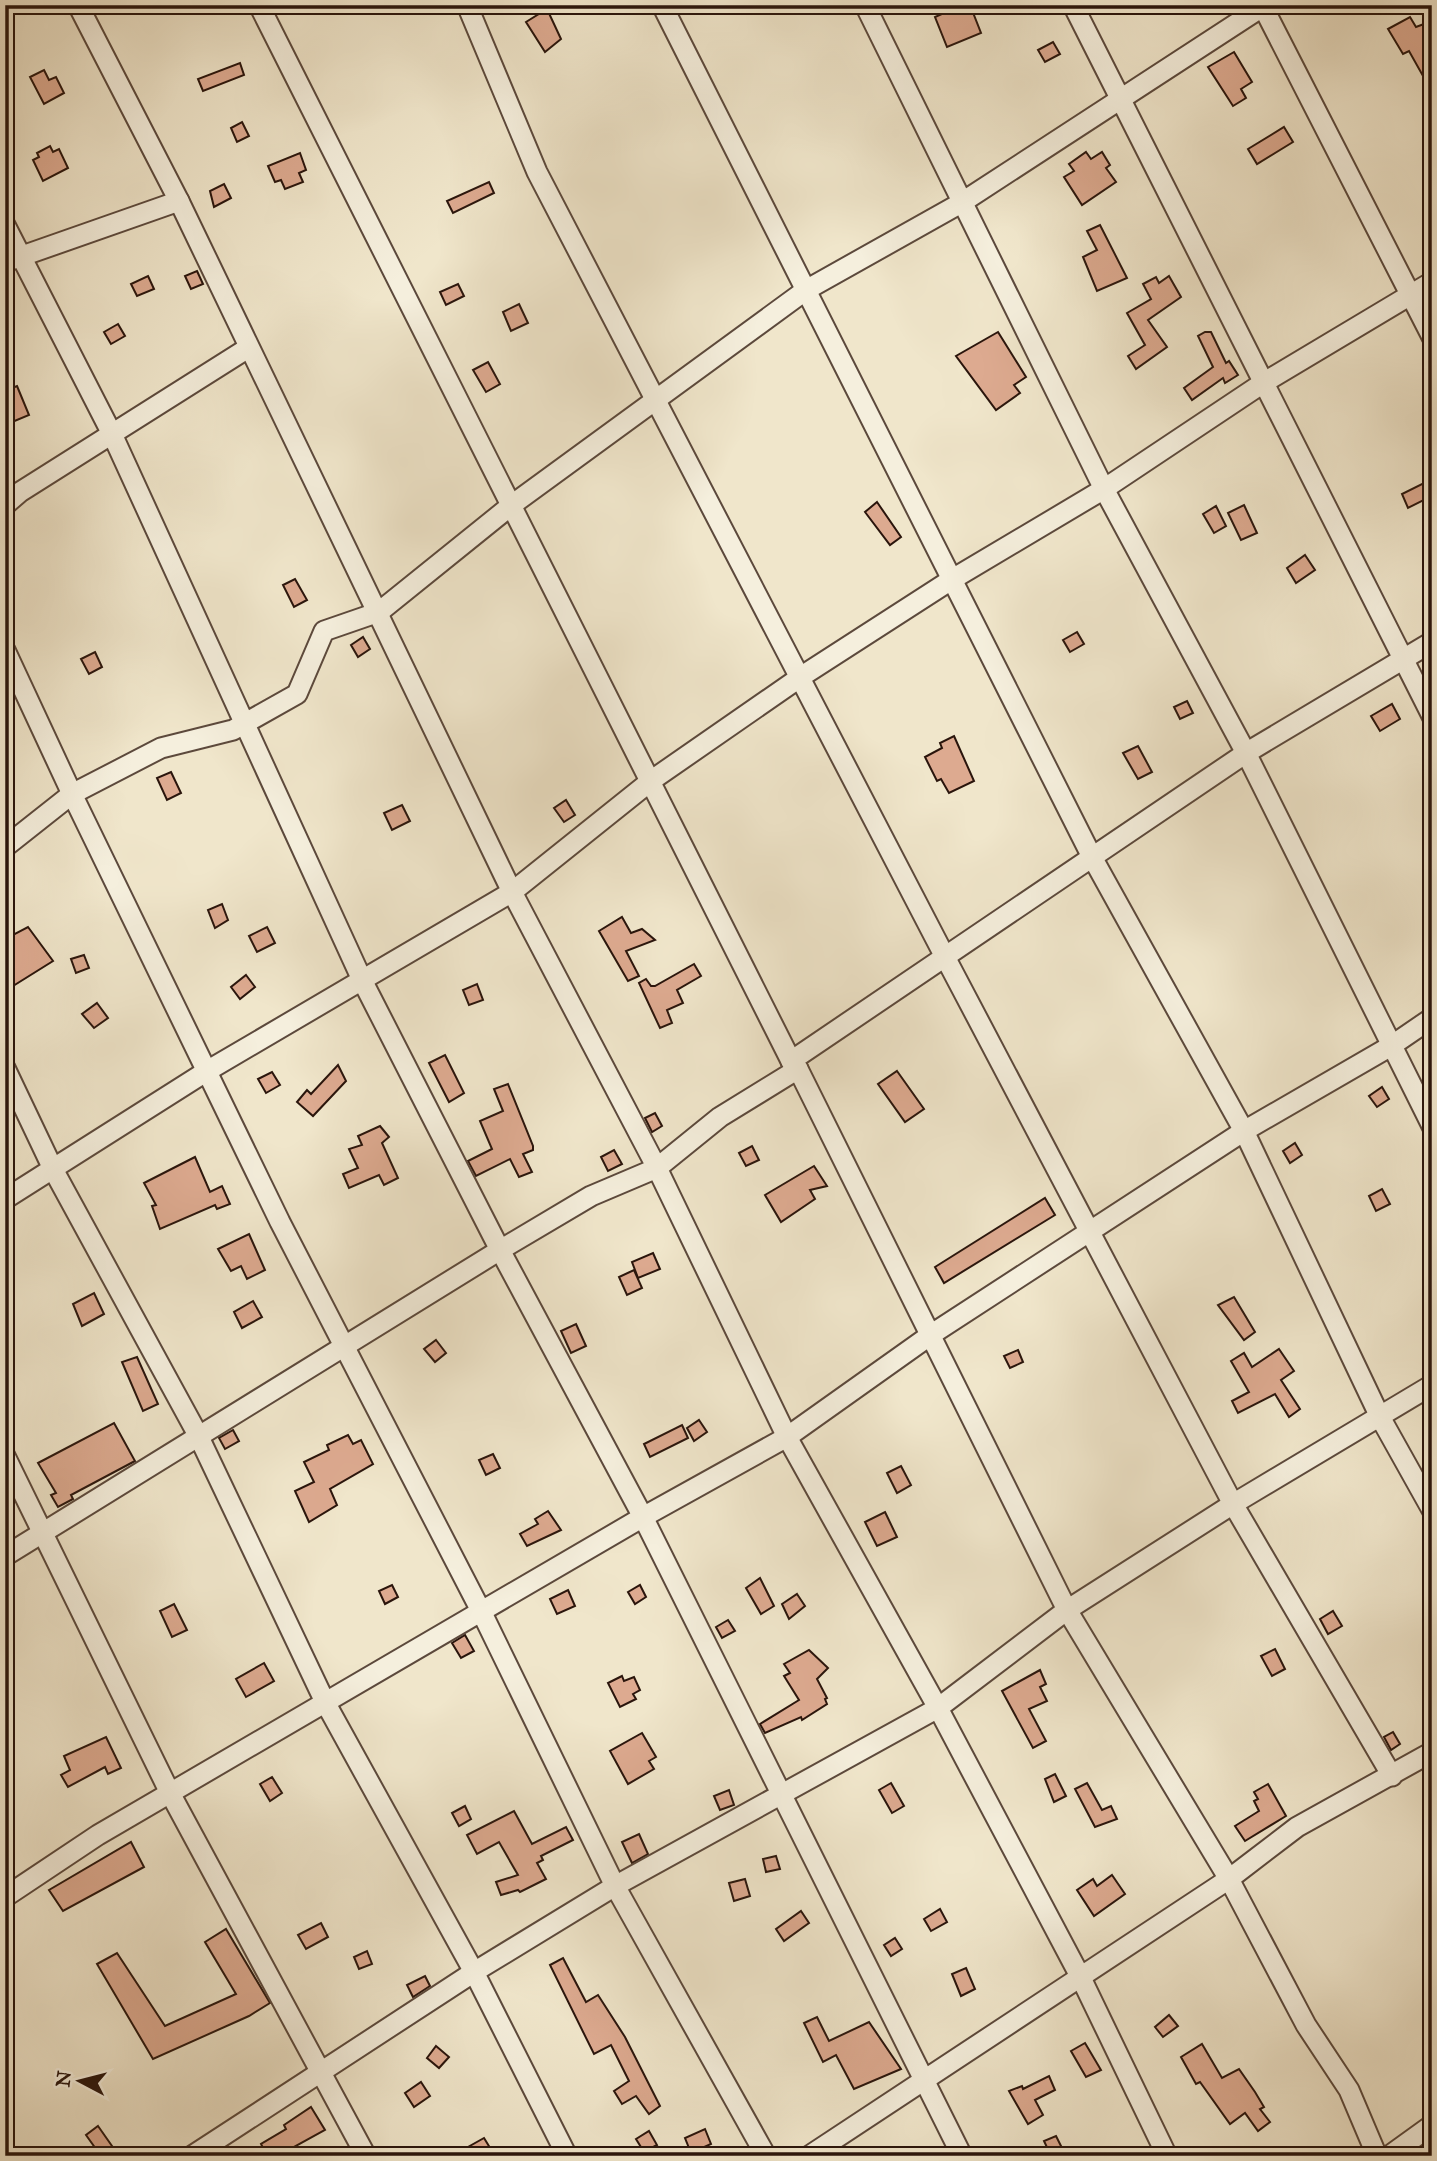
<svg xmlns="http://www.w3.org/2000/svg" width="1437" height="2161" viewBox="0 0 1437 2161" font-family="'IM FELL Great Primer',serif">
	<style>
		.building { fill: #ddaa90; stroke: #2a150c; stroke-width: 2 }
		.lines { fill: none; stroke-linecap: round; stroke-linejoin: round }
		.minor-casing { stroke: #5c493c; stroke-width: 23 }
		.minor { stroke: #f5efdd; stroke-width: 19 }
	</style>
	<rect width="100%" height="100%" fill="#f0e6cb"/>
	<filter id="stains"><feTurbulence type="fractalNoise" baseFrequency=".00286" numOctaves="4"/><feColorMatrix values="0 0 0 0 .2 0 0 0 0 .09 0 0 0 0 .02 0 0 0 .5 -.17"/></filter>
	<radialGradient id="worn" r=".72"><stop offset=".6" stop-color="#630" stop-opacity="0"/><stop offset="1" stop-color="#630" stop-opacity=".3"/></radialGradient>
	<g class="building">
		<polygon points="962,5 970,5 981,33 947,47 935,17"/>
		<polygon points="547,9 561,39 545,52 526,22"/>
		<polygon points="1410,17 1416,27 1432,21 1432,92 1409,51 1403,54 1388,29"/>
		<polygon points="1053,42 1060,54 1045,62 1038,50"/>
		<polygon points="1234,52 1252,82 1241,89 1246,98 1233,106 1208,67"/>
		<polygon points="240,63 244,75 203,91 198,79"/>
		<polygon points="44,70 49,80 56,77 64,93 44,104 30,77"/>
		<polygon points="242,122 249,136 237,142 231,128"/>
		<polygon points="1284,127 1293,142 1257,164 1248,149"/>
		<polygon points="50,146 53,152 59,149 68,168 43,181 33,160 39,157 37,153"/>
		<polygon points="1086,152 1091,159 1102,152 1110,165 1106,168 1116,182 1082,205 1064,177 1074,171 1069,164"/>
		<polygon points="300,153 306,170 299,173 303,182 285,189 281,180 275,182 268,166"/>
		<polygon points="489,182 494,193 453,213 447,201"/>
		<polygon points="224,184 231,198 214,207 210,191"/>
		<polygon points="1100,225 1127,278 1097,291 1083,257 1097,250 1087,231"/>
		<polygon points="197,271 203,284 191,289 185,276"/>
		<polygon points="148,276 154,289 137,296 131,284"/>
		<polygon points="1169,276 1181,297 1148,320 1167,347 1136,369 1128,356 1145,345 1127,313 1151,299 1143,284 1156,277 1159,283"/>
		<polygon points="458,284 464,296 446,305 440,292"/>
		<polygon points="519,304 528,323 511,331 503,312"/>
		<polygon points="118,324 125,336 111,344 104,332"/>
		<polygon points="998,332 1026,377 1014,385 1020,393 996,410 956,356"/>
		<polygon points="1205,332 1211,332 1226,363 1229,361 1238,375 1225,383 1223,378 1192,400 1184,388 1213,367 1198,336"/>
		<polygon points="488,362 500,384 486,392 473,370"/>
		<polygon points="17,386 29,415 5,425 5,391"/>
		<polygon points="1432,479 1432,496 1408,508 1402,494"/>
		<polygon points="877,502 901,537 890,545 865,512"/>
		<polygon points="1244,505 1257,533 1241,540 1228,513"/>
		<polygon points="1216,506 1226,526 1214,533 1203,514"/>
		<polygon points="1305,555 1315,570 1296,583 1287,568"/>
		<polygon points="295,579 307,600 294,607 283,585"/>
		<polygon points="1077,632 1084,644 1070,652 1063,640"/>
		<polygon points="363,637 370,649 358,657 351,645"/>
		<polygon points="95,652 102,667 89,674 81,659"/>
		<polygon points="1187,701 1193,713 1180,719 1174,707"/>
		<polygon points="1392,704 1400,719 1380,731 1371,716"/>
		<polygon points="954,736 974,781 949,793 941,779 937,781 925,757 942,748 940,743"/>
		<polygon points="1138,746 1152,772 1138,779 1123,753"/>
		<polygon points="171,772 181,793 167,800 157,778"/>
		<polygon points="566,800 575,815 564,822 554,808"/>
		<polygon points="402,805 410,821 392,830 384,813"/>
		<polygon points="222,904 228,920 215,928 208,910"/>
		<polygon points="622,917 631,933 642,929 655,940 626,951 639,976 628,981 599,931"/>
		<polygon points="28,927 53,961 5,991 5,939"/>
		<polygon points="267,927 275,943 257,952 249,936"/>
		<polygon points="84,955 89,968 76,973 71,959"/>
		<polygon points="694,964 701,976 677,990 683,1003 667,1010 672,1023 660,1028 639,983 646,979 651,986 655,986"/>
		<polygon points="246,975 255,987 240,999 231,987"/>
		<polygon points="477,984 483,1000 469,1005 463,990"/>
		<polygon points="97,1003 108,1018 94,1028 82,1014"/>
		<polygon points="445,1055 464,1093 449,1102 429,1063"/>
		<polygon points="338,1065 346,1081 313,1116 297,1102 307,1090 311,1094"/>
		<polygon points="897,1071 924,1109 905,1122 878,1084"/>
		<polygon points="272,1072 280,1085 266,1093 258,1079"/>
		<polygon points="508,1084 533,1146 533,1150 523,1154 532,1172 519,1177 510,1159 476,1176 468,1161 492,1149 480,1121 503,1111 494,1089"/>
		<polygon points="1382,1087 1389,1099 1377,1107 1369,1096"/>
		<polygon points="655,1113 662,1126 652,1132 645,1118"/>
		<polygon points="380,1126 389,1137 382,1143 398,1178 384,1185 379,1175 349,1188 343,1174 358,1168 349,1149 362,1145 358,1136"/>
		<polygon points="1295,1143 1302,1155 1290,1163 1283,1151"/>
		<polygon points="752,1146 759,1160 746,1166 739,1153"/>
		<polygon points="614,1150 622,1164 608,1171 601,1157"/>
		<polygon points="195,1157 210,1192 222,1186 230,1204 217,1209 215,1205 160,1229 152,1206 156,1205 144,1183"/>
		<polygon points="814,1166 827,1186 810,1190 815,1199 781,1222 765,1195"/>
		<polygon points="1382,1189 1390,1204 1376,1211 1369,1196"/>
		<polygon points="1045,1198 1055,1215 944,1283 935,1267"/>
		<polygon points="249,1234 265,1270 247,1279 241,1266 231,1271 218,1249"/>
		<polygon points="653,1253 660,1269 638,1278 632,1262"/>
		<polygon points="634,1270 642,1288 627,1295 619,1277"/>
		<polygon points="94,1293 104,1314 82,1326 73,1304"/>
		<polygon points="1234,1297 1255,1332 1244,1340 1218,1305"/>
		<polygon points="253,1301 262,1317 242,1328 234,1312"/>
		<polygon points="576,1324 586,1346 571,1353 561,1331"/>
		<polygon points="436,1340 446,1353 435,1362 424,1349"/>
		<polygon points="1279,1349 1294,1371 1281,1380 1300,1409 1289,1417 1275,1394 1238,1413 1232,1401 1249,1392 1231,1361 1244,1353 1252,1367"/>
		<polygon points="1018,1350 1023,1362 1010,1368 1004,1356"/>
		<polygon points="137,1357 158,1404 143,1411 122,1362"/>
		<polygon points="699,1420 707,1432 694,1441 687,1428"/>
		<polygon points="114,1423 135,1461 71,1495 73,1499 58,1507 51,1495 56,1493 38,1463"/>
		<polygon points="682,1425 688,1438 650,1457 644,1444"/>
		<polygon points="233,1430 239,1441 225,1449 219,1438"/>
		<polygon points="348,1435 353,1444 361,1440 373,1464 330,1489 337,1505 309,1522 295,1491 314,1482 304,1462 329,1450 327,1445"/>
		<polygon points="493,1454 500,1468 486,1475 479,1460"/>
		<polygon points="901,1466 911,1485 897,1493 887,1473"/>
		<polygon points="548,1511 561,1530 527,1546 520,1534 538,1524 535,1519"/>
		<polygon points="885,1512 897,1537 877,1546 865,1522"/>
		<polygon points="760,1578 774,1606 761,1614 746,1588"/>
		<polygon points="392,1585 398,1597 385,1604 379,1591"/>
		<polygon points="640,1585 646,1597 635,1604 628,1592"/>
		<polygon points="568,1590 575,1606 557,1614 550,1599"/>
		<polygon points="797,1594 805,1606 789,1619 782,1604"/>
		<polygon points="174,1604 187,1630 172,1637 160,1611"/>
		<polygon points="1333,1611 1342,1626 1328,1634 1320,1619"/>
		<polygon points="728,1620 735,1631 722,1638 716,1627"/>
		<polygon points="465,1635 474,1651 461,1658 452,1643"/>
		<polygon points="1275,1649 1285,1669 1272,1676 1261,1656"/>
		<polygon points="809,1650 828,1668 817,1679 827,1698 825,1699 827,1704 802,1720 801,1717 765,1733 760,1724 799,1700 784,1676 790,1673 784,1664"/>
		<polygon points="264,1663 274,1681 246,1697 236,1679"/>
		<polygon points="1040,1670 1046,1684 1040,1687 1047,1701 1029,1709 1046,1741 1033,1748 1002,1691"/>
		<polygon points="622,1676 624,1681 634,1677 640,1690 633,1694 636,1699 620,1707 608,1683"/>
		<polygon points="1393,1732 1400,1744 1391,1750 1384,1737"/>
		<polygon points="642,1733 656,1757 649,1761 654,1769 628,1784 610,1751"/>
		<polygon points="106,1737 121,1768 108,1774 105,1767 68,1787 61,1775 70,1770 64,1756"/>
		<polygon points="1055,1774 1066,1796 1054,1802 1045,1779"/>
		<polygon points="272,1777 282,1793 270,1801 260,1784"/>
		<polygon points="891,1783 904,1806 892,1813 879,1790"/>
		<polygon points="1087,1783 1102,1810 1111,1806 1117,1819 1095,1827 1075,1789"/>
		<polygon points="1268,1784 1286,1816 1245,1841 1235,1826 1259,1811 1254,1801 1258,1799 1254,1792"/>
		<polygon points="729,1790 734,1805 720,1810 714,1796"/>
		<polygon points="465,1806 471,1819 459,1826 452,1813"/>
		<polygon points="514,1811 532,1844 566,1827 573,1840 541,1856 543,1860 537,1863 546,1879 520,1892 518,1890 501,1895 496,1882 518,1875 499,1842 477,1854 467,1835"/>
		<polygon points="639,1834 648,1854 632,1863 622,1842"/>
		<polygon points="131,1842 144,1867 63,1911 49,1890"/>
		<polygon points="776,1856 780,1869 766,1872 763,1859"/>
		<polygon points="1112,1875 1125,1894 1094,1916 1077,1890 1093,1879 1097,1886"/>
		<polygon points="745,1879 750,1896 734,1901 729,1883"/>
		<polygon points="940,1909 947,1922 931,1931 924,1919"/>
		<polygon points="801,1911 809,1923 784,1941 776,1929"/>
		<polygon points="321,1923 328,1937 306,1949 298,1935"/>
		<polygon points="226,1929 270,2003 249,2016 153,2059 97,1964 117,1953 165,2026 236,1994 205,1942"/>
		<polygon points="895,1938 902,1949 891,1956 884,1945"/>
		<polygon points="367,1951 372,1964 359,1969 354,1957"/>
		<polygon points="563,1958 586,2002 598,1995 625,2037 660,2106 649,2114 636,2096 622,2104 614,2091 629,2081 611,2045 594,2054 550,1965"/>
		<polygon points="966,1968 975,1989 961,1996 952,1974"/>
		<polygon points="425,1976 430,1986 413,1997 407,1985"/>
		<polygon points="1169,2015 1178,2026 1163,2037 1155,2027"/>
		<polygon points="817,2017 829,2041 869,2022 901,2069 854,2089 836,2055 823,2062 804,2023"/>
		<polygon points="1085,2043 1101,2070 1086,2077 1071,2051"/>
		<polygon points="1202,2044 1222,2078 1239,2069 1255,2092 1264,2107 1260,2109 1270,2122 1258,2131 1245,2113 1230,2124 1200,2082 1196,2084 1181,2057"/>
		<polygon points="436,2046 449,2057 439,2068 427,2058"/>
		<polygon points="1049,2076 1055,2090 1035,2100 1043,2115 1028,2124 1009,2091 1022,2086 1023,2089"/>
		<polygon points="421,2082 430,2096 414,2107 405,2093"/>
		<polygon points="311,2107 325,2130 285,2152 283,2149 267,2156 261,2144 286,2129 284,2125"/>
		<polygon points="98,2126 119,2156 101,2156 86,2135"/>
		<polygon points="705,2129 711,2144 691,2153 685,2138"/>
		<polygon points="649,2131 657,2145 644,2152 636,2139"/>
		<polygon points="1056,2136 1066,2156 1051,2156 1044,2141"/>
		<polygon points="484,2138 495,2156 452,2156"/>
	</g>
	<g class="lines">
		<defs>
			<g id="minor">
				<polyline points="78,5 179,201 512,892 657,1168 787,1437 938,1708 1081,1978 1167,2156"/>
				<polyline points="259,5 791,1061 798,1069 1067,1610 1229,1879 1306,2025 1349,2090 1377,2156"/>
				<polyline points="467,5 537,172 944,955 1233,1504 1392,1776"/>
				<polyline points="662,5 1092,857 1244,1131 1380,1417 1432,1510"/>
				<polyline points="865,5 1104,489 1246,753 1432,1126"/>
				<polyline points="1073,5 1432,716"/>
				<polyline points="1262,5 1432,337"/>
				<polyline points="5,225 112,434 363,982 500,1250 643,1517 962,2156"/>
				<polyline points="5,262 179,201"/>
				<polyline points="5,505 20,492 248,348"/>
				<polyline points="5,650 72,794 280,1222 481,1611 615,1886 766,2156"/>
				<polyline points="5,847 72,794 161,748 233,730 297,694 324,631 379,612 513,504 806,290 961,203 1265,5"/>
				<polyline points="791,1061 1246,753 1432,642"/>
				<polyline points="5,1068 54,1171 198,1435 325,1702 474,1972 567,2156"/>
				<polyline points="5,1199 207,1071 512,892 652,780 802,676 951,580 1104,489 1263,383 1432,282"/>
				<polyline points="5,1456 170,1793 366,2156"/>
				<polyline points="5,1556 500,1250 591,1196 657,1168 720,1117 798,1069"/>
				<polyline points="5,1897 98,1835 643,1517 787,1437 932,1334 1244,1131 1391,1046 1432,1018"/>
				<polyline points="192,2156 474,1972 615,1886 938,1708 1067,1610 1233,1504 1432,1385"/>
				<polyline points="809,2156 1229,1879 1297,1827 1432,1752"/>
				<polyline points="1389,2156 1432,2125"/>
			</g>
		</defs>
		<use href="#minor" class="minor-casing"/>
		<use href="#minor" class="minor"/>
	</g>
	<rect width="1437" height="2161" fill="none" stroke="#f0e6cb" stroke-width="28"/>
	<rect x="7" y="7" width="1423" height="2147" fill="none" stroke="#2a150c" stroke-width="3.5"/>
	<rect x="14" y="14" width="1409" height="2133" fill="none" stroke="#2a150c" stroke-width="2"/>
	<g transform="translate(80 2081) rotate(277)" stroke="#f5efdd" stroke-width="5" paint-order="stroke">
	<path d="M0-5L12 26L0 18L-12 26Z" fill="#2a150c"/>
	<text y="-10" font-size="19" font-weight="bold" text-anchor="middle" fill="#2a150c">N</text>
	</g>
	<rect width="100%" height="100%" filter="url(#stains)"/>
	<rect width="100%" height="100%" fill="url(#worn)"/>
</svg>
